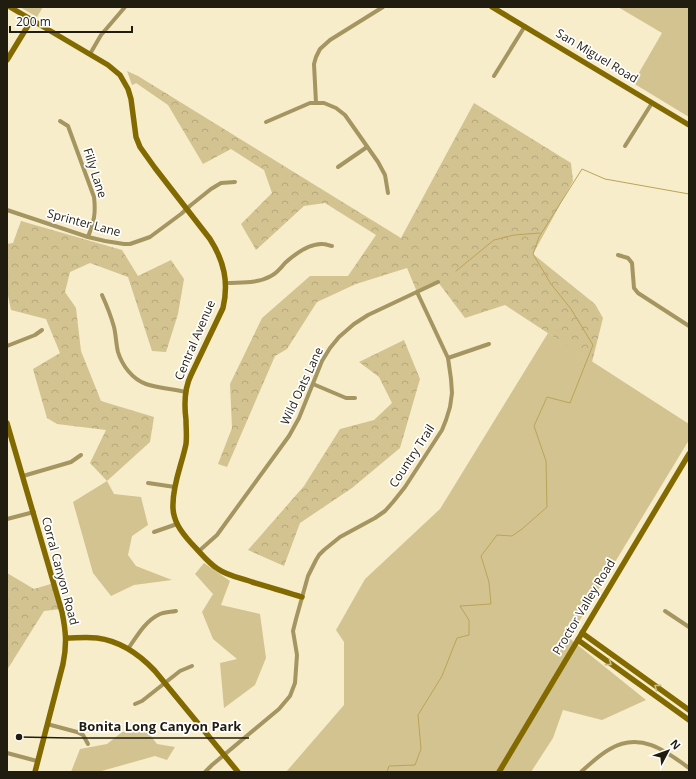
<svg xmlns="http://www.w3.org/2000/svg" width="696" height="779" viewBox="0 0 696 779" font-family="'Open Sans',sans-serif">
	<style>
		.grass { fill: #d3c390 }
		.park { fill: url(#park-crowns) }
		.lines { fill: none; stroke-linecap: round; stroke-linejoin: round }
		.stream { stroke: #bba456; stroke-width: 1 }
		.street { stroke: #a59561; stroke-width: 4 }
		.secondary { stroke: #826a00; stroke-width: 5.5 }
		.oneway { stroke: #c7bc8c }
		.labels { text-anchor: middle; stroke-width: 3.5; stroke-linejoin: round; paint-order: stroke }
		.street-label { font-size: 12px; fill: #201d10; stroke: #fff }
		.leader { fill: none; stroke: #201d10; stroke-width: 1.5 }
		.callout-dot { fill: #201d10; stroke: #fff; stroke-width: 1.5 }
		.callout-label { font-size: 13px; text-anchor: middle; font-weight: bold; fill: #201d10; stroke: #fff; stroke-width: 3.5; stroke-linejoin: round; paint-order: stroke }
	</style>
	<defs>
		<pattern id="park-crowns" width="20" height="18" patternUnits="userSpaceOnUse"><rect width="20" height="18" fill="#d3c390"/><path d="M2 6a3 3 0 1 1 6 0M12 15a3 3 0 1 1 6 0" fill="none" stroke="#b5a77b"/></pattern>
	</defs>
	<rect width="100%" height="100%" fill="#f7edcb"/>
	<g class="grass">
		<polygon points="20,7 43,7 37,17"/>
		<polygon points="618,7 689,7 689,117 633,83 662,33"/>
		<polygon points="548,333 689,424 689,440 569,638 646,700 602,720 563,710 553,738 531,772 286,772 344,705 344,642 336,630 365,579 440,509"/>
		<polygon points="107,481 114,494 141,497 148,525 132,536 128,555 136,566 172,580 134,585 111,596 93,573 73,502"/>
		<polygon points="204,563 230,581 221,605 260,614 266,658 255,685 224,708 220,663 237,659 213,639 202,612 213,594 195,574"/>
		<polygon points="147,731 157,744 175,747 167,760 155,756 98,772 71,772 80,749 107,744 122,732"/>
	</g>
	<g class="park">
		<polygon points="127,71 138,76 401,238 474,103 571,163 573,181 533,254 595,304 603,318 592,362 505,305 465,318 438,282 417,292 407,268 356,284 317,302 287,349 275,356 227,467 218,464 232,428 230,384 262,318 310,276 348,276 376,235 325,203 304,206 256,250 241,224 272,193 264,170 231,149 203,164 168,105 136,83 132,85"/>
		<polygon points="21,221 122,250 138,276 171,260 184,279 178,314 166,352 152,351 128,277 90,263 70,272 65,292 76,308 81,351 101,401 154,417 150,442 107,481 90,463 106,430 57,424 47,418 33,369 60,353 46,319 11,310 7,291 7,244 13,243"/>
		<polygon points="404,340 420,379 400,448 352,488 300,523 284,566 248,550 304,486 340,429 374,420 392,403 379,377 359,362"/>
		<polygon points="7,573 34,589 54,583 61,609 44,611 7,670"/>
	</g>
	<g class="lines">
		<g class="stream">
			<polyline points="456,271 494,240 514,235 540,233"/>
			<polyline points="387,772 389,766 415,765 421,749 418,715 442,676 457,638 469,635 469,620 460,606 491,604 489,582 481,556 497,535 512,536 522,529 547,507 546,461 534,426 547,397 570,403 593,345 571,309 551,284 533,254 539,237 582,169 605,179 689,194"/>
		</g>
		<g class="street">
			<polyline points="90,54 101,35 125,7"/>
			<polyline points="494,76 525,26"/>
			<polyline points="316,103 314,64 316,57 320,49 330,40 383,7"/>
			<path d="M60 121 68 126 94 197C96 214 94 221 88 237"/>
			<polyline points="266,122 310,103 324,103 336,108 345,115 378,162 385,175 388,193"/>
			<polyline points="625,146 652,103"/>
			<polyline points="338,167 367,147"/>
			<polyline points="7,210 88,237 105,241 124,244 130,244 150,237 181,214 191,205 211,189 221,183 235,182"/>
			<polyline points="618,255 628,258 632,263 634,288 638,293 689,326"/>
			<path d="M226 283C241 282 257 284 271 276 277 273 281 268 285 263 295 254 310 243 323 244 326 244 330 246 332 246"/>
			<path d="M102 295C107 306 111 316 114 327 116 335 116 344 118 352 122 365 132 379 146 384 158 388 172 389 185 392"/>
			<polyline points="7,346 35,335 42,330"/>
			<polyline points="448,358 489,344"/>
			<polyline points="313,384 346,398 355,398"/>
			<polyline points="23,476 71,462 81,455"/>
			<polyline points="148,483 175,487"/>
			<polyline points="7,519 34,512"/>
			<polyline points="154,532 177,524"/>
			<polyline points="199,551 217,535 289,436 299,418 322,361 330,348 339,337 354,324 368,315 438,282"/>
			<polyline points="665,611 689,627"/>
			<path d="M128 649C137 636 145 621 160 614 165 612 171 612 176 611"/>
			<polyline points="135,704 142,701 180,671 192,666"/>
			<polyline points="47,724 77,732 83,735 88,744"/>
			<polyline points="7,753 37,761"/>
			<polyline points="205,772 212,765 279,709 290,696 295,683 297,655 293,631 296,619 308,576 316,560 319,555 324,550 340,537 375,518 385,511 393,502 405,487 442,430 446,420 450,407 452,393 451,379 448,358 417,292"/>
			<path d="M581 772C590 764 599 755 610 749 640 731 666 751 689 768"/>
		</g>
		<g class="secondary">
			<path d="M10 7 108 65 120 75 128 89 131 99 136 137 140 147 155 168 210 239C224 261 229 282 223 308L191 375C184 389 184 404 186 420 186 428 187 436 186 444 182 464 173 483 173 504 172 520 181 532 192 544 200 552 208 563 218 569 228 576 241 578 252 582 269 587 286 592 302 597"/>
			<polyline points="492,7 689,125"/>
			<polyline points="7,60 32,19"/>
			<path d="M7 423 62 612C66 632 67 644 63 664L35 772"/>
			<polyline points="582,633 689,710"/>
			<path d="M66 638C76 638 87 637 97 638 120 641 140 655 155 671L238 772"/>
			<polyline points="578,640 689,720"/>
			<polyline points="499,772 689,454"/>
		</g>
	</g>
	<defs><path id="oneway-chevron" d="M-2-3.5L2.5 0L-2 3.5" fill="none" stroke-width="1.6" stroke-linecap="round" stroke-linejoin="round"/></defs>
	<g class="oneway">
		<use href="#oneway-chevron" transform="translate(609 663) rotate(36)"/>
		<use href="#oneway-chevron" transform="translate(657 687) rotate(-144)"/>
	</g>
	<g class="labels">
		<g class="street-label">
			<text transform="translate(597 56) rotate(31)" y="4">San Miguel Road</text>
			<text transform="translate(95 173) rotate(72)" y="4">Filly Lane</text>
			<text transform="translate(84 223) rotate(15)" y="4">Sprinter Lane</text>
			<text transform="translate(195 340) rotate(-67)" y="4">Central Avenue</text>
			<text transform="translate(302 386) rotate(-65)" y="4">Wild Oats Lane</text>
			<text transform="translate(412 456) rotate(-57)" y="4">Country Trail</text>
			<text transform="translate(60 571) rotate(75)" y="4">Corral Canyon Road</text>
			<text transform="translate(584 607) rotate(-59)" y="4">Proctor Valley Road</text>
		</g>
	</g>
	<path class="leader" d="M19 737L70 738H249"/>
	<circle class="callout-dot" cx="19" cy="737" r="4"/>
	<g class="callout-label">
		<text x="160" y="731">Bonita Long Canyon Park</text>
	</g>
	<rect width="696" height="779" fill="none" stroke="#201d10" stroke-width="16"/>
	<g transform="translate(668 751) rotate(49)" stroke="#ffffff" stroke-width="3" paint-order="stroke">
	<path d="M0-3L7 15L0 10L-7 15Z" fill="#201d10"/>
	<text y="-6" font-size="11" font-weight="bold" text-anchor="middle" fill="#201d10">N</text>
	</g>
	<path d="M10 26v6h122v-6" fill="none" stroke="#201d10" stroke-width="2"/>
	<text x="16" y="26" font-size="12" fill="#201d10" stroke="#ffffff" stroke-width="3" paint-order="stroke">200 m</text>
</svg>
